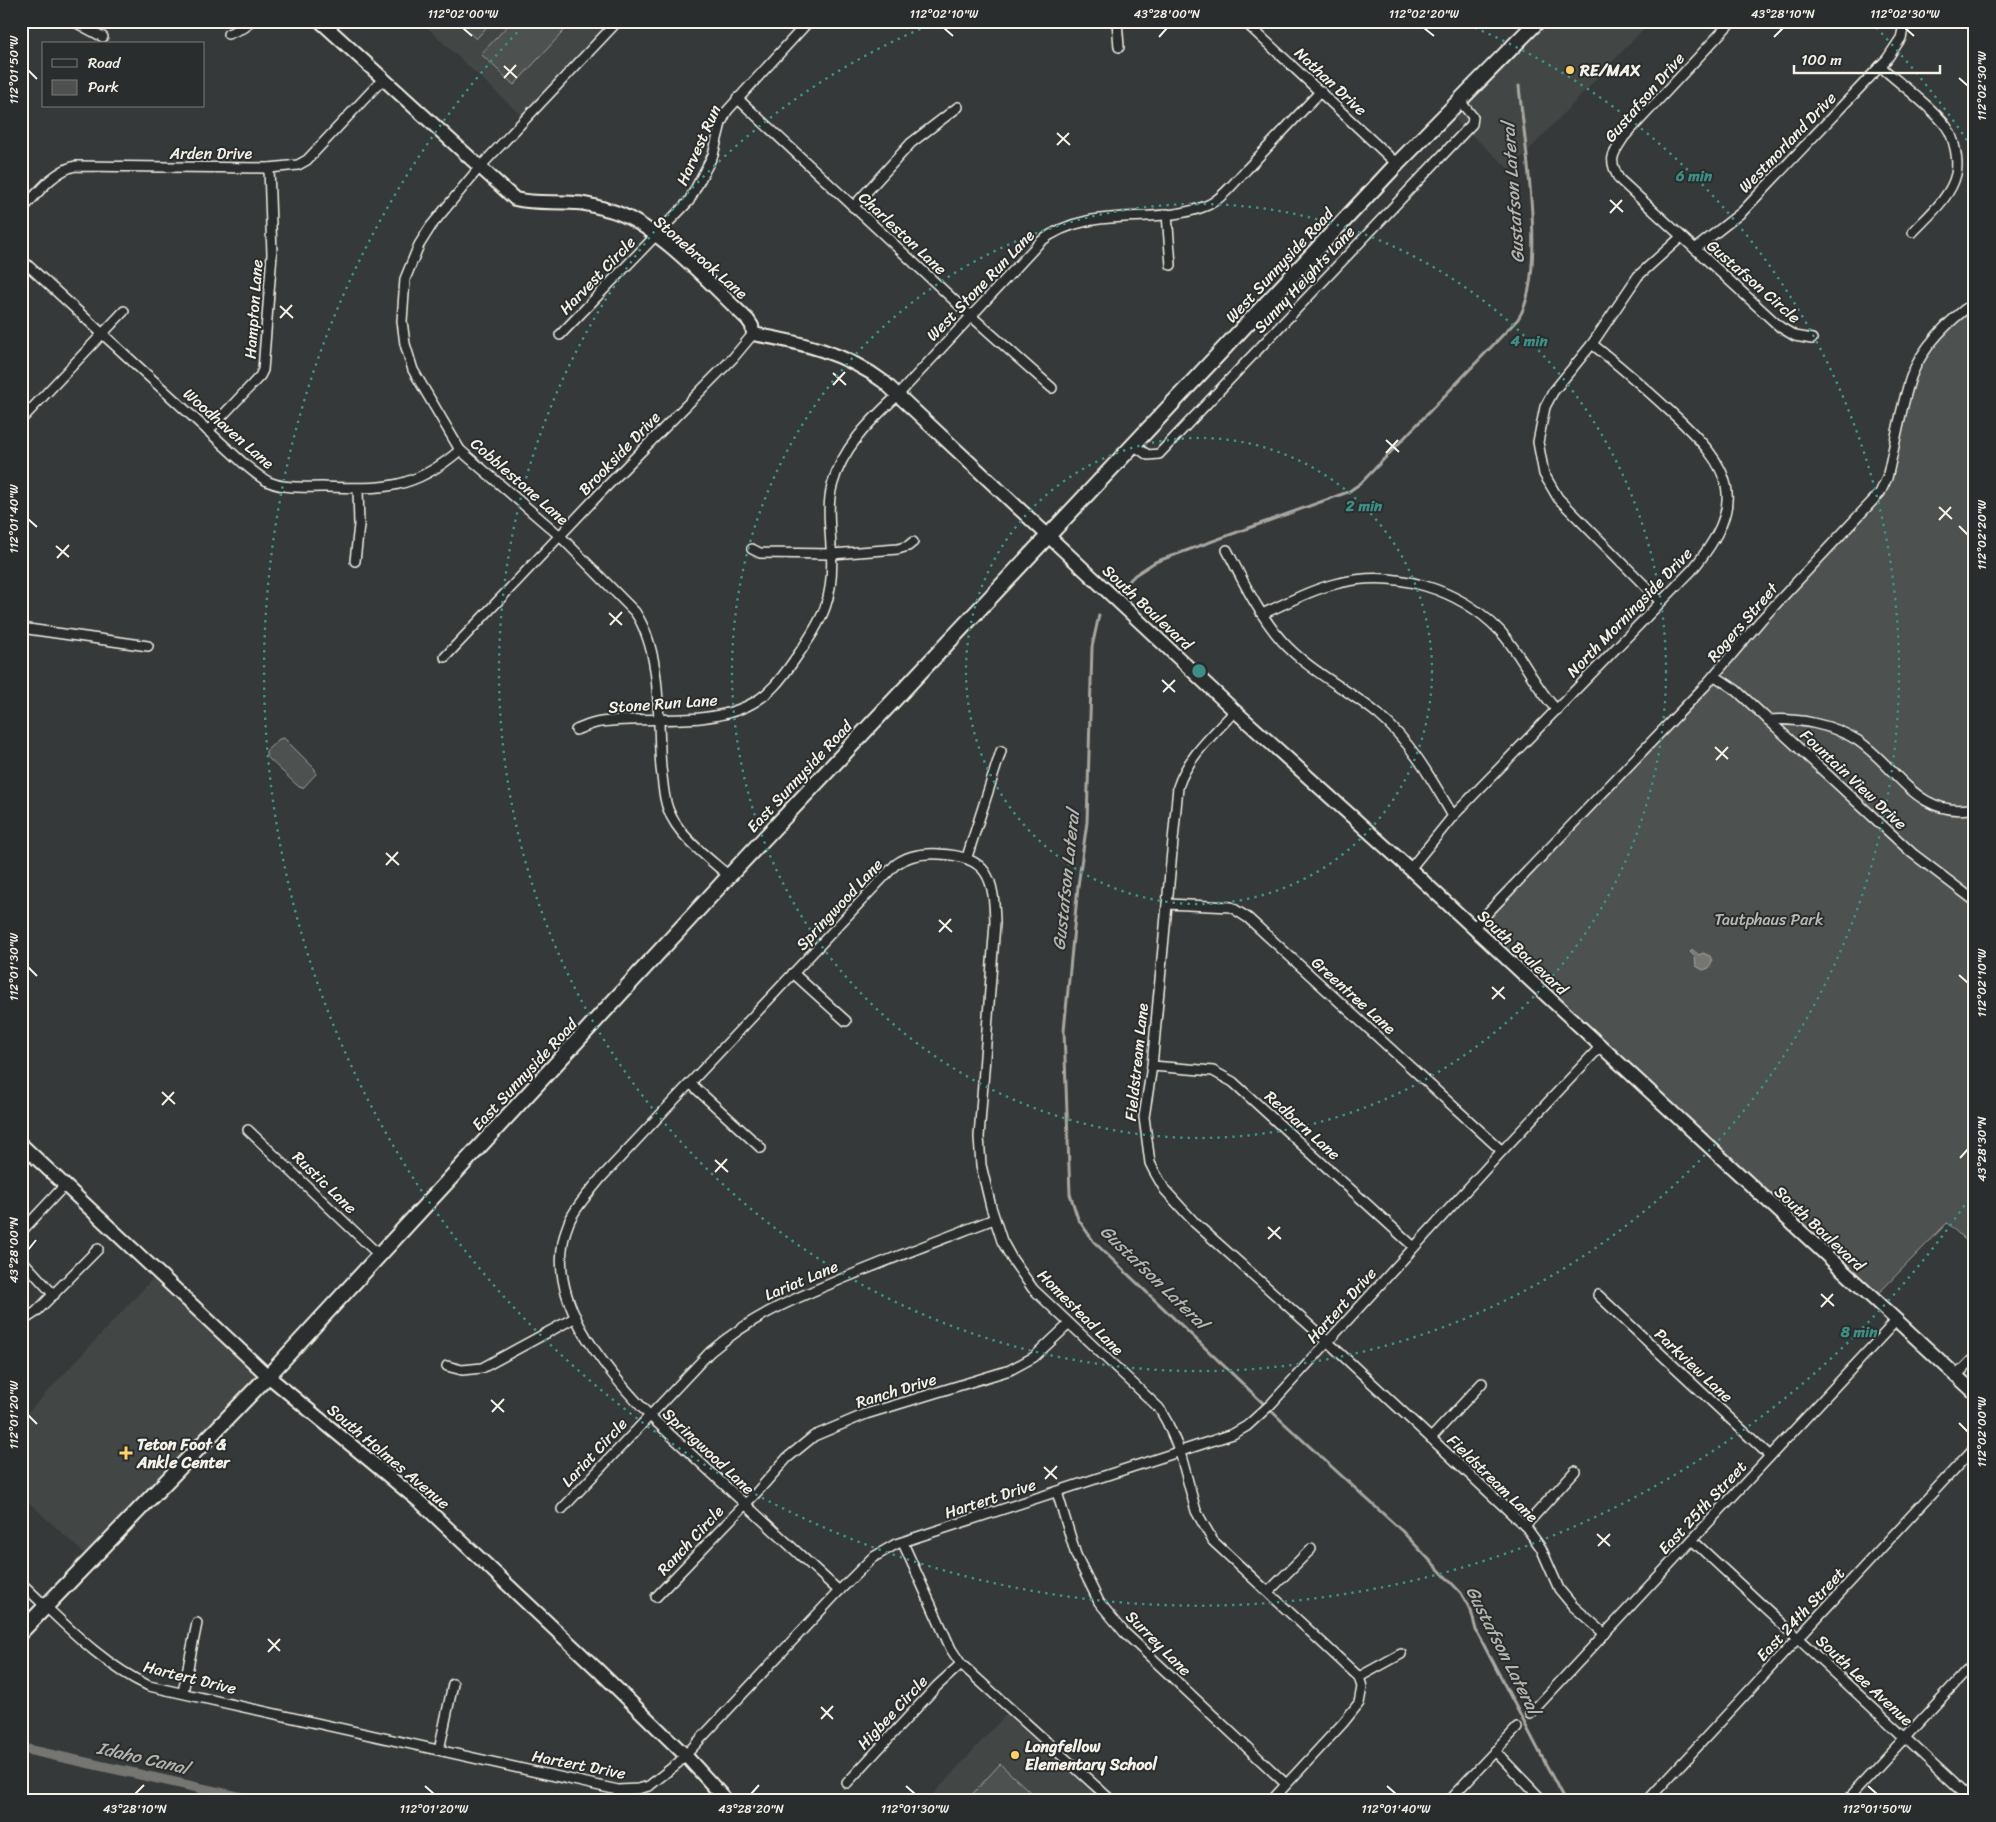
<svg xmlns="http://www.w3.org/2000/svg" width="1996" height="1822" viewBox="0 0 1996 1822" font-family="Sriracha,sans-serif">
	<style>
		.built { fill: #434645 }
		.green { fill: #4e514f; stroke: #a1a19c }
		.water { fill: #757572; stroke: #a8a7a1 }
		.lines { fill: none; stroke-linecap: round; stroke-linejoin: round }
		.stream { stroke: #a8a7a1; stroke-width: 3 }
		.canal { stroke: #757572; stroke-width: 10 }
		.street-casing { stroke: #f4f1e8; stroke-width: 12 }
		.secondary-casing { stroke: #f4f1e8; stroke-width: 16 }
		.primary-casing { stroke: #f4f1e8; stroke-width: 18 }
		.street { stroke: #2a2d2e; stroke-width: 9 }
		.secondary { stroke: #2a2d2e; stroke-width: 12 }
		.primary { stroke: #2a2d2e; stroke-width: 14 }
		.ticks { fill: none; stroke: #f4f1e8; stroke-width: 2 }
		.ring { fill: none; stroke: #3d8f86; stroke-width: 2.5; stroke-dasharray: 2.5 5 }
		.poi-dot { fill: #ffd166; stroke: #2a2d2e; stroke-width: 2 }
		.labels { text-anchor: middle; stroke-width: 4; stroke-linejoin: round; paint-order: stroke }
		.poi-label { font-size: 16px; font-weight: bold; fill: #f4f1e8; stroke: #2a2d2e; text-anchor: start }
		.street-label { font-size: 16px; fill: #f4f1e8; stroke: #2a2d2e }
		.park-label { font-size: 16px; fill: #bab9b2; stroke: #2a2d2e }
		.water-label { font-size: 18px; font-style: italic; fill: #b4b3ad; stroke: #2a2d2e }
		.centre { fill: #3d8f86; stroke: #2a2d2e; stroke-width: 2.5 }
		.ring-label { font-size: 15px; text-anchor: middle; font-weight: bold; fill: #3d8f86; stroke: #2a2d2e; stroke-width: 4; stroke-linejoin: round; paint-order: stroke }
		.neatline { fill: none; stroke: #f4f1e8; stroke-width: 2 }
		.ticks-label { font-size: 12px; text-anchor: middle; fill: #f4f1e8 }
	</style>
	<rect width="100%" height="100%" fill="#363939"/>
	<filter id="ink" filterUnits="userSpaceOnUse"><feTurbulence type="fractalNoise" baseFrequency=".02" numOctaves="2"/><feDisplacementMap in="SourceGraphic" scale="10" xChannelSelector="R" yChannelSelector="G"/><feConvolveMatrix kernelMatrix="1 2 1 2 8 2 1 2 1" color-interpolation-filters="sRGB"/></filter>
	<g filter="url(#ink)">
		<g class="built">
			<polygon points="420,21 617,21 525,119"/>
			<polygon points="1538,21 1651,21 1510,170 1447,112"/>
			<polygon points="158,1273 268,1376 91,1560 21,1495 21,1420"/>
			<polygon points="1011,1709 1111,1801 927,1801"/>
		</g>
		<g class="green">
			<polygon points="457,21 492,21 476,39"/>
			<polygon points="512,21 573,21 514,85 481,54"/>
			<polygon points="1975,302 1975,1249 1947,1223 1873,1299 1473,928 1880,493 1912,377 1924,353"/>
			<polygon points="284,738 315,769 316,774 303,788 299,787 266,756 266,751 279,739"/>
			<polygon points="1000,1764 1040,1801 966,1801"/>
		</g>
		<polygon class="water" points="1693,950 1699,955 1703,953 1710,956 1712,961 1709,968 1703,970 1696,966 1695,957 1690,952"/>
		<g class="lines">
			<g class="stream">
				<path d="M1125 585 1135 575 1155 562 1348 492 1361 483 1518 319C1548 274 1524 142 1519 86"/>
				<polyline points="1099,615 1092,647 1087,822 1078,886 1064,1031 1070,1194 1078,1219 1094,1242 1285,1424 1402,1531 1461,1593 1471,1611 1476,1630 1565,1801"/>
			</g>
			<polyline class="canal" points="21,1748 258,1801"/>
			<defs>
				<g id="street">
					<polyline points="73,21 103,37"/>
					<path d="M618 21 479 168 431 226 419 245 405 279 402 321 405 344 413 370 460 450 560 536 635 612C663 654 657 718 661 768 663 781 663 796 668 809 678 836 707 857 729 876"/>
					<polyline points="1117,21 1119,47"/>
					<polyline points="1244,21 1397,164"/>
					<path d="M1732 21 1624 137C1612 155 1608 159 1619 179L1780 327 1795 336 1812 339"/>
					<polyline points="228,34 245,27 250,21"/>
					<path d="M1880 66C1899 83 1932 107 1946 126 1954 137 1959 160 1956 174 1951 197 1928 216 1913 232"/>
					<polyline points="737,98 971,316 1052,388"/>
					<polyline points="853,207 911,143 958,107"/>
					<path d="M21 211C37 194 52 172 75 166L269 168 298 165 307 160 383 79"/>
					<polyline points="1167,214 1171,265"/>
					<polyline points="1695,249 1742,212 1887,59 1901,38 1905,21"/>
					<path d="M21 259 242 462C250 469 259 477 269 482 285 489 305 487 322 487 381 489 413 491 460 450"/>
					<polyline points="560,335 689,201 713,155 721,123 727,111 809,21"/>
					<polyline points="21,420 124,311"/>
					<polyline points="208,431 260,376 263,370 272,254 269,168"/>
					<polyline points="1133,445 1148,455 1159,454 1472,124 1473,117 1459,100"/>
					<polyline points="752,549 760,553 832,554 898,549 908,546 913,542"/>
					<path d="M1227 550C1243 581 1259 615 1282 641 1310 672 1348 689 1379 715 1412 743 1432 780 1453 816"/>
					<polyline points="355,561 359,525 358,489"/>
					<polyline points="1660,601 1558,498 1544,474 1538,442 1545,407 1553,392 1592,344 1638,276 1681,237"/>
					<path d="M1262 614C1287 603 1312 589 1339 583 1395 569 1459 589 1499 630 1522 654 1534 687 1557 710"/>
					<polyline points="21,628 148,646"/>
					<polyline points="445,657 606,487 733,358 753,334"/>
					<polyline points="1715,676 1736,690 1912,853 1975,901"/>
					<path d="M1235 711C1214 734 1188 756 1178 787L1152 1066 1144 1117 1150 1163 1154 1171 1165 1190 1195 1223 1328 1342 1526 1527 1541 1548 1559 1589 1573 1606 1605 1634"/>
					<path d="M1768 720C1798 718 1831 724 1857 740 1897 766 1917 820 1975 808"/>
					<path d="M576 730C584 727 592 723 601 722 648 715 703 727 747 706 769 696 782 678 795 659 824 618 835 598 831 546 830 527 827 505 832 486 842 448 870 421 898 395L1040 242C1091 202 1156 228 1208 205 1223 198 1236 180 1247 169 1272 143 1296 117 1321 91"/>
					<polyline points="967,857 1001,751"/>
					<path d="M1410 869 1453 816 1692 570C1749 501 1733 469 1672 413 1646 389 1620 366 1592 344"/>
					<polyline points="1167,904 1231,907 1248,918 1502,1151"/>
					<path d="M1473 928 1705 686 1761 620 1880 493 1887 478C1895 445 1900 410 1911 377 1922 347 1949 320 1975 302"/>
					<polyline points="793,973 846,1021"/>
					<polyline points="1152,1066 1213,1071 1233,1082 1414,1247"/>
					<polyline points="691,1084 761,1148"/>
					<polyline points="248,1130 380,1256"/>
					<polyline points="21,1232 65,1185"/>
					<polyline points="21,1259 54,1295"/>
					<polyline points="1598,1295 1770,1456"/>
					<polyline points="21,1322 36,1312 98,1249"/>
					<polyline points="447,1366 462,1370 482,1368 576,1317"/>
					<polyline points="1956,1376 1975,1357"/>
					<polyline points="1431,1438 1482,1383"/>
					<polyline points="1057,1492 1076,1555 1099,1602 1124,1632 1286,1784"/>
					<path d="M562 1509 710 1352C756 1313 794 1299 849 1276 897 1256 945 1238 994 1219"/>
					<polyline points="1525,1526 1575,1471"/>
					<polyline points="1692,1540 1973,1801"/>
					<polyline points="903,1543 951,1649 961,1664 1112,1801"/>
					<path d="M21 1583C61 1620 99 1663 149 1686L618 1790 638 1789 649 1786 678 1763 839 1591 872 1558 896 1544 1233 1434 1247 1426 1271 1404 1502 1151 1601 1046"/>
					<path d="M839 1591 649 1415C603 1366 539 1294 569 1222 576 1206 589 1193 600 1179L895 865C908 855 923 853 939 854 989 856 994 879 995 923L979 1137 981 1165 991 1207 1002 1241 1012 1259 1033 1289 1159 1408 1167 1422 1180 1452 1196 1511 1213 1541 1359 1677 1362 1687 1359 1703 1343 1723 1271 1801"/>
					<polyline points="1269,1591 1311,1549"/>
					<polyline points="656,1597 757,1492 787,1458 814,1436 866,1414 1010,1370 1034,1357 1069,1324"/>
					<polyline points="1359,1677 1401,1654"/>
					<polyline points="183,1692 197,1623"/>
					<polyline points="1530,1714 1896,1321"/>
					<polyline points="439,1750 453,1684"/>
					<polyline points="1495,1751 1543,1801"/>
					<polyline points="847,1783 937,1686 961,1664"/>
					<polyline points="1448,1801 1517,1728"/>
					<polyline points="1647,1801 1975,1447"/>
					<polyline points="1846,1801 1975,1662"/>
				</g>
				<g id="secondary">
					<path d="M320 21 515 199C535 204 555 201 575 203 586 203 598 207 609 210 655 222 713 287 748 320L752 326 753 334C800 342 846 353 884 382L1235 711 1410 869 1975 1393"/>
					<polyline points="21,1144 268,1376 421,1503 597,1669 686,1756 727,1801"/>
				</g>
				<polyline id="primary" points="21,1632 268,1376 729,876 1397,164 1538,21"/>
			</defs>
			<use href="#street" class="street-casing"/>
			<use href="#secondary" class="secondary-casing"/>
			<use href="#primary" class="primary-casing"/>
			<use href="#street" class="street"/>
			<use href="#secondary" class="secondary"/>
			<use href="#primary" class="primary"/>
		</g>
	</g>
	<path class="ticks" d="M463 28 472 36M944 28 953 36M1424 28 1434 36M1905 28 1914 36M1159 37 1167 28M1774 37 1783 28M504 66 517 78M28 70 37 79M504 78 516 65M1959 78 1968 86M1057 133 1070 145M1057 145 1069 133M1610 200 1623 212M1610 213 1622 200M280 306 293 318M280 318 292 305M833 373 846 385M833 385 845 372M1386 440 1399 452M1386 453 1398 440M1939 507 1952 519M28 519 37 527M1939 520 1951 507M1959 526 1968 535M56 546 69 557M57 558 69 545M609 613 622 625M610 625 622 612M1162 680 1175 692M1163 692 1175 680M1715 747 1728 759M1716 760 1728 747M386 853 399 865M386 865 398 852M939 920 952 932M939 932 951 919M28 967 37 976M1959 975 1968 983M1492 987 1505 999M1492 999 1504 987M162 1092 175 1104M162 1105 174 1092M1960 1158 1968 1149M715 1160 728 1172M715 1172 727 1159M1268 1227 1281 1239M1268 1239 1280 1227M28 1250 36 1240M1821 1294 1834 1306M1821 1307 1833 1294M491 1400 504 1412M492 1412 504 1399M28 1415 37 1424M1959 1423 1968 1432M1044 1467 1057 1479M1045 1479 1057 1466M1597 1534 1610 1546M1598 1546 1610 1534M268 1639 280 1651M268 1652 280 1639M821 1707 833 1719M821 1719 833 1706M425 1786 434 1794M906 1786 915 1794M1387 1786 1396 1794M1868 1786 1877 1794M135 1794 144 1785M751 1794 759 1785"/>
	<g class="ring">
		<circle cx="1199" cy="671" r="233"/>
		<circle cx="1199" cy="671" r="467"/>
		<path d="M1461 22A700 700 0 1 1 937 22"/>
		<path d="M1973 1193A934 934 0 1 1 527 22M1871 22A934 934 0 0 1 1973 149"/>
	</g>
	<g class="poi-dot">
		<circle cx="1570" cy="70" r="5"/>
		<path d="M123.5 1445.5h5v5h5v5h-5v5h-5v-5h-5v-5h5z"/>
		<circle cx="1015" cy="1755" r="5"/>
	</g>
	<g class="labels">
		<g class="poi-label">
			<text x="1580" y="76">RE/MAX</text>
			<text x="137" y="1450">Teton Foot &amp;<tspan x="137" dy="18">Ankle Center</tspan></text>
			<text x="1025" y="1752">Longfellow<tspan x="1025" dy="18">Elementary School</tspan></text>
		</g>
		<g class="street-label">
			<text transform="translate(1331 81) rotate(43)" y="6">Nathan Drive</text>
			<text transform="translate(1644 97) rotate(-49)" y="6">Gustafson Drive</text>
			<text transform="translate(1787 142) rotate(-46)" y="6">Westmorland Drive</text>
			<text transform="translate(698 145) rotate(-66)" y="6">Harvest Run</text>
			<text x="211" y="159">Arden Drive</text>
			<text transform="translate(903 233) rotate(43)" y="6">Charleston Lane</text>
			<text transform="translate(701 257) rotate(41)" y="6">Stonebrook Lane</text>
			<text transform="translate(1279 265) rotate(-47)" y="6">West Sunnyside Road</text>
			<text transform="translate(597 275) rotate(-46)" y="6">Harvest Circle</text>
			<text transform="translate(1304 279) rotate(-47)" y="6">Sunny Heights Lane</text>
			<text transform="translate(1754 281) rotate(41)" y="6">Gustafson Circle</text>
			<text transform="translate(980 285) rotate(-46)" y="6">West Stone Run Lane</text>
			<text transform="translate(253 309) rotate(-86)" y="6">Hampton Lane</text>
			<text transform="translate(229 428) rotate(41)" y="6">Woodhaven Lane</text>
			<text transform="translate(619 453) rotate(-46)" y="6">Brookside Drive</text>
			<text transform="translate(520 481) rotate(41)" y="6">Cobblestone Lane</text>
			<text transform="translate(1148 607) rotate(43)" y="6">South Boulevard</text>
			<text transform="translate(1629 612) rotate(-46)" y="6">North Morningside Drive</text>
			<text transform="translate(1742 622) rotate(-49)" y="6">Rogers Street</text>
			<text transform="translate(663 703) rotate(-4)" y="6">Stone Run Lane</text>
			<text transform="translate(799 776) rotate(-47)" y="6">East Sunnyside Road</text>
			<text transform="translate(1854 779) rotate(43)" y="6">Fountain View Drive</text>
			<text transform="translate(839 904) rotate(-47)" y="6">Springwood Lane</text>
			<text transform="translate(1523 952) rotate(43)" y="6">South Boulevard</text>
			<text transform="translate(1354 995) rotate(42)" y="6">Greentree Lane</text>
			<text transform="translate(1136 1062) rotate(-84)" y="6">Fieldstream Lane</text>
			<text transform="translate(524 1074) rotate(-47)" y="6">East Sunnyside Road</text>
			<text transform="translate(1303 1125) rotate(42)" y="6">Redbarn Lane</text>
			<text transform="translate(325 1182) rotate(44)" y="6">Rustic Lane</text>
			<text transform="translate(1820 1228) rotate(43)" y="6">South Boulevard</text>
			<text transform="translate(801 1280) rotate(-23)" y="6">Lariat Lane</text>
			<text transform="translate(1341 1305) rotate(-48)" y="6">Hartert Drive</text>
			<text transform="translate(1081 1312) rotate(45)" y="6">Homestead Lane</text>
			<text transform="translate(1694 1365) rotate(43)" y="6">Parkview Lane</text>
			<text transform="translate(896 1390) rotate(-17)" y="6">Ranch Drive</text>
			<text transform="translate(709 1451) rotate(43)" y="6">Springwood Lane</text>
			<text transform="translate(594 1452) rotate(-47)" y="6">Lariat Circle</text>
			<text transform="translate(389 1456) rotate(40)" y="6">South Holmes Avenue</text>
			<text transform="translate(1493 1478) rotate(44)" y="6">Fieldstream Lane</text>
			<text transform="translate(990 1498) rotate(-18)" y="6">Hartert Drive</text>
			<text transform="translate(1702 1507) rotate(-47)" y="6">East 25th Street</text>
			<text transform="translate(690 1540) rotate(-47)" y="6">Ranch Circle</text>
			<text transform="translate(1800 1614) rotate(-47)" y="6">East 24th Street</text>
			<text transform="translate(1159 1643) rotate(45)" y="6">Surrey Lane</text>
			<text transform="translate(190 1677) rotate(14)" y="6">Hartert Drive</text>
			<text transform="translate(1865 1680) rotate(43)" y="6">South Lee Avenue</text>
			<text transform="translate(892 1712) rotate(-47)" y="6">Higbee Circle</text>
			<text transform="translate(579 1764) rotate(11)" y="6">Hartert Drive</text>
		</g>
		<g class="park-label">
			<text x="1769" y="925">Tautphaus Park</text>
		</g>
		<g class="water-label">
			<text transform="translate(1513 193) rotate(-94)" y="6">Gustafson Lateral</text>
			<text transform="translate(1066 880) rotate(-84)" y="6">Gustafson Lateral</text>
			<text transform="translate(1154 1277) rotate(44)" y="6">Gustafson Lateral</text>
			<text transform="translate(1503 1650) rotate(63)" y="6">Gustafson Lateral</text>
			<text transform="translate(143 1758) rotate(13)" y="6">Idaho Canal</text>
		</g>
	</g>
	<circle cx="1199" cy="671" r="8" class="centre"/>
	<g class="ring-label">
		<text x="1694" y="181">6 min</text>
		<text x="1529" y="346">4 min</text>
		<text x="1364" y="511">2 min</text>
		<text x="1859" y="1337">8 min</text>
	</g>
	<rect width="1996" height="1822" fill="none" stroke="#2a2d2e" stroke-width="55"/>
	<rect x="42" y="42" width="162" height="65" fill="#2a2d2e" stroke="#7b7b78"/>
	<rect x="52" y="59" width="25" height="8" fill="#2a2d2e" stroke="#7b7b78"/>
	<text x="88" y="68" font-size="15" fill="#f4f1e8">Road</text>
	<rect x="52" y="80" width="25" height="15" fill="#4e514f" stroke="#7b7b78"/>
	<text x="88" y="92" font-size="15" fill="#f4f1e8">Park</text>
	<path d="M1794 65v8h146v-8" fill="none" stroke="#f4f1e8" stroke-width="2.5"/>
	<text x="1801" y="65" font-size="15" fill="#f4f1e8" stroke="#2a2d2e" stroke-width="4" paint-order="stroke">100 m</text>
	<rect x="28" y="28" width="1940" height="1766" class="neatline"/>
	<g class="ticks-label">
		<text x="463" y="18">112°02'00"W</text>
		<text x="944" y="18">112°02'10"W</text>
		<text x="1167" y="18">43°28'00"N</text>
		<text x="1424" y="18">112°02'20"W</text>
		<text x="1783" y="18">43°28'10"N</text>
		<text x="1905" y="18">112°02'30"W</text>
		<text transform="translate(14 70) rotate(-90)" y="4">112°01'50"W</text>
		<text transform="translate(1982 86) rotate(-90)" y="4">112°02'30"W</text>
		<text transform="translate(14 519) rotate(-90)" y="4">112°01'40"W</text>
		<text transform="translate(1982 535) rotate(-90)" y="4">112°02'20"W</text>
		<text transform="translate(14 967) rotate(-90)" y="4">112°01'30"W</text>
		<text transform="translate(1982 983) rotate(-90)" y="4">112°02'10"W</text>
		<text transform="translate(1982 1149) rotate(-90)" y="4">43°28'30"N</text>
		<text transform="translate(14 1250) rotate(-90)" y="4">43°28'00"N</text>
		<text transform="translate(14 1415) rotate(-90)" y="4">112°01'20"W</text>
		<text transform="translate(1982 1432) rotate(-90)" y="4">112°02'00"W</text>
		<text x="135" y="1813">43°28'10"N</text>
		<text x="434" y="1813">112°01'20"W</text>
		<text x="751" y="1813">43°28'20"N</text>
		<text x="915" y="1813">112°01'30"W</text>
		<text x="1396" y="1813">112°01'40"W</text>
		<text x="1877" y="1813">112°01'50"W</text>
	</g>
</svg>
